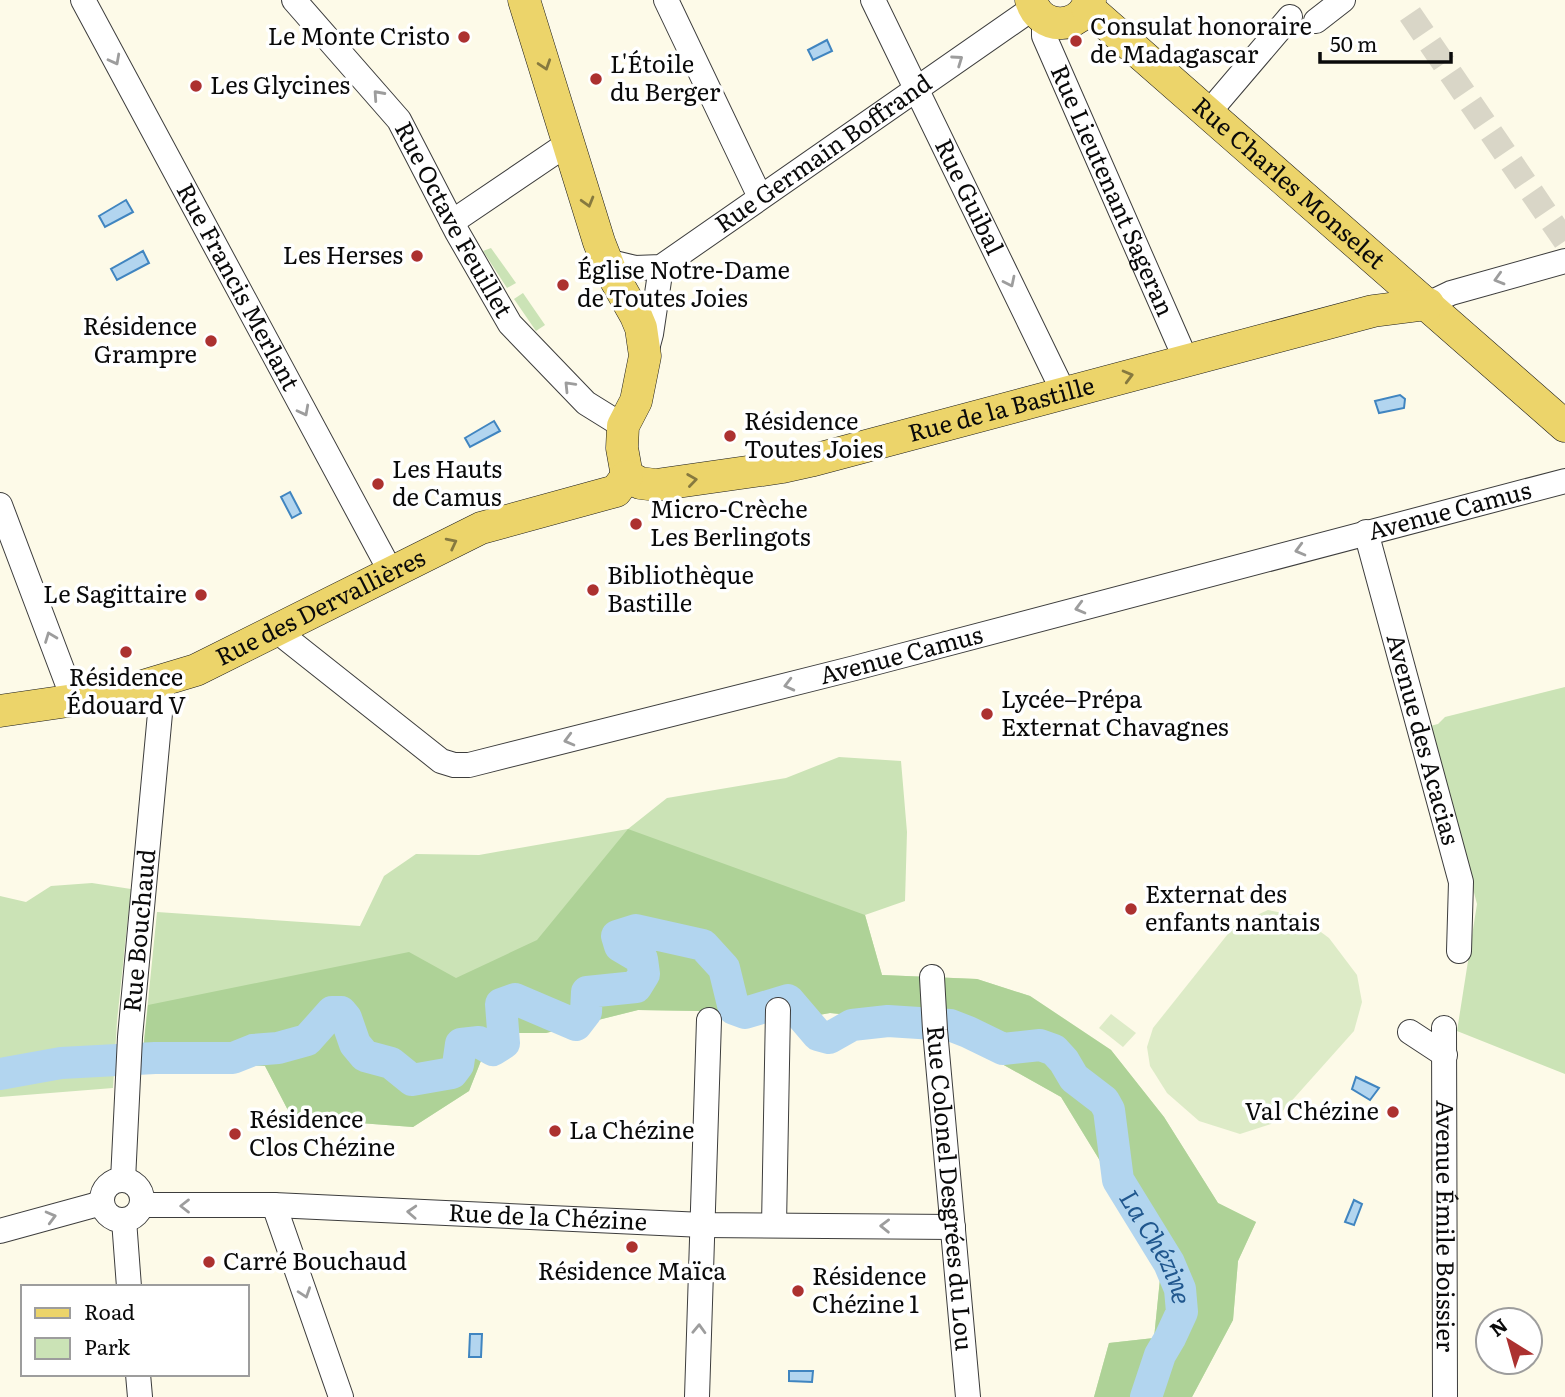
<svg xmlns="http://www.w3.org/2000/svg" width="1565" height="1397" viewBox="0 0 1565 1397" font-family="Literata,serif">
	<style>
		.green { fill: #cbe3b6 }
		.forest { fill: #aed297 }
		.pitch { fill: #ddebc7 }
		.water { fill: #b2d5ef; stroke: #4085c0; stroke-width: 2 }
		.lines { fill: none; stroke-linecap: round; stroke-linejoin: round }
		.river { stroke: #b2d5ef; stroke-width: 32 }
		.minor-tunnel { stroke: #d9d6c7; stroke-width: 24; stroke-dasharray: 24 12; stroke-linecap: butt }
		.minor-casing { stroke: #3d3d3d; stroke-width: 26 }
		.major-casing { stroke: #1b1b1b; stroke-width: 33 }
		.minor { stroke: #fff; stroke-width: 24 }
		.major { stroke: #ecd46a; stroke-width: 32 }
		.oneway { stroke: #9d9d9d }
		.oneway2 { stroke: #86793f }
		.poi-dot { fill: #ac3130; stroke: #fff; stroke-width: 2.5 }
		.labels { text-anchor: middle; stroke-width: 7; stroke-linejoin: round; paint-order: stroke }
		.poi-label { font-size: 24px; fill: #0a0a0a; stroke: #fff; text-anchor: start }
		.street-label { font-size: 24px; fill: #0a0a0a; stroke: #fff }
		.water-label { font-size: 26px; font-style: italic; fill: #20578e; stroke: #fff }
	</style>
	<rect width="100%" height="100%" fill="#fdfae8"/>
	<g class="green">
		<polygon points="491,248 516,283 507,288 483,251"/>
		<polygon points="523,293 545,325 536,331 514,299"/>
		<polygon points="1565,687 1565,1074 1457,1031 1477,904 1430,726 1438,724 1445,717"/>
		<polygon points="839,757 901,761 907,832 905,901 865,915 882,975 977,979 1030,996 1111,1050 1164,1117 1218,1203 1256,1222 1238,1261 1233,1320 1192,1397 1094,1397 1109,1343 1154,1338 1160,1279 1135,1218 1061,1097 929,1023 830,1013 780,1022 698,1011 638,1010 546,1033 492,1033 469,1091 413,1127 292,1118 265,1066 169,1060 142,1061 157,912 360,926 384,876 416,854 479,855 628,829 667,798 786,778"/>
		<polygon points="92,883 131,889 117,1021 113,1088 0,1097 0,896 26,902 51,886"/>
	</g>
	<polygon class="forest" points="628,829 865,915 882,975 977,979 1030,996 1111,1050 1164,1117 1218,1203 1256,1222 1238,1261 1233,1320 1192,1397 1094,1397 1109,1343 1154,1338 1160,1279 1135,1218 1061,1097 929,1023 830,1013 780,1022 698,1011 638,1010 546,1033 492,1033 469,1091 413,1127 292,1118 265,1066 169,1060 142,1061 148,1005 409,952 456,978 537,940"/>
	<g class="pitch">
		<polygon points="1268,910 1299,916 1329,938 1357,975 1362,1002 1354,1031 1271,1124 1240,1134 1199,1121 1167,1093 1150,1066 1147,1047 1153,1028 1235,925"/>
		<polygon points="1111,1014 1136,1033 1123,1047 1099,1028"/>
	</g>
	<g class="water">
		<polygon points="827,40 832,51 813,60 808,50"/>
		<polygon points="126,200 133,212 105,227 99,216"/>
		<polygon points="143,251 149,263 117,280 111,269"/>
		<polygon points="1400,395 1405,399 1404,408 1379,413 1375,401"/>
		<polygon points="494,421 500,431 470,447 465,438"/>
		<polygon points="290,492 301,513 292,518 281,497"/>
		<polygon points="1356,1077 1379,1088 1370,1100 1352,1089"/>
		<polygon points="1354,1200 1362,1204 1354,1225 1345,1222"/>
		<polygon points="470,1334 482,1334 481,1357 469,1357"/>
		<polygon points="789,1371 813,1371 812,1382 789,1381"/>
	</g>
	<g class="lines">
		<path class="river" id="s1" d="M0 1074 61 1063 155 1058H233L253 1050 278 1048 307 1040 332 1012H341L346 1018 355 1044 365 1056 391 1063 412 1080 452 1073 458 1065 461 1044 479 1042 493 1050 504 1043 501 1004 515 999 576 1025 586 1012 587 992 636 987 644 974 642 959 620 946 617 936 636 930 703 945 724 968 734 1009 745 1013 788 1000 818 1035 829 1038 852 1025 888 1021 950 1025 968 1032 1003 1049 1040 1045 1054 1050 1064 1061 1074 1078 1104 1101 1109 1110 1118 1180 1169 1263 1180 1289 1182 1312 1170 1338 1160 1355 1146 1397"/>
		<polyline class="minor-tunnel" points="1410,14 1565,241"/>
		<defs>
			<g id="minor">
				<path id="s2" d="M83 0 392 574"/>
				<path id="s3" d="M294 0 399 120 457 232 510 324 586 403 623 426"/>
				<polyline points="666,0 760,197"/>
				<path id="s4" d="M873 0 1064 393"/>
				<path id="s5" d="M1044 19V36L1186 360"/>
				<polyline points="1316,21 1343,0"/>
				<polyline points="1209,112 1290,17"/>
				<polyline points="452,222 570,142"/>
				<path id="s6" d="M606 261 635 268 661 267 1033 8"/>
				<polyline points="1428,304 1451,293 1565,261"/>
				<polyline points="647,349 651,334 661,267"/>
				<polyline points="0,505 74,701"/>
				<path id="s7" d="M1366 532 1461 882 1459 951"/>
				<path id="s8" d="M277 631 441 761 454 765H469L855 668 1565 481"/>
				<path id="s9" d="M932 977 935 1030 968 1397"/>
				<path id="s10" d="M1444 1028 1445 1397"/>
				<polyline points="1410,1032 1445,1055"/>
				<circle cx="122" cy="1200" r="20"/>
				<path id="s11" d="M123 1180 130 1037 163 681"/>
				<path id="s12" d="M142 1205H274L703 1225 953 1227"/>
				<polyline points="274,1205 341,1397"/>
				<polyline points="124,1220 129,1287"/>
				<polyline points="774,1225 778,1010"/>
				<polyline points="0,1231 102,1203"/>
				<polyline points="138,1374 140,1397"/>
				<polyline points="697,1397 709,1020"/>
			</g>
			<g id="major">
				<polyline points="524,0 599,242 610,270 636,316 641,328 645,356 636,401 623,426 622,448 627,476"/>
				<path d="M1031 0C1040 31 1080 31 1090 0"/>
				<path id="s13" d="M1087 7 1565 426"/>
				<path id="s14" d="M627 476 640 483 656 485 783 467 810 461 1373 311 1428 304"/>
				<path id="s15" d="M0 711 116 694 196 670 481 528 616 491 627 476"/>
			</g>
		</defs>
		<use href="#minor" class="minor-casing"/>
		<use href="#major" class="major-casing"/>
		<use href="#minor" class="minor"/>
		<use href="#major" class="major"/>
	</g>
	<defs><path id="oneway-chevron" d="M-2-3.5L2.5 0L-2 3.5" fill="none" stroke-width="1.6" stroke-linecap="round" stroke-linejoin="round" transform="scale(1.75)"/></defs>
	<g class="oneway">
		<use href="#oneway-chevron" transform="translate(115 60) rotate(62)"/>
		<use href="#oneway-chevron" transform="translate(958 60) rotate(-35)"/>
		<use href="#oneway-chevron" transform="translate(378 95) rotate(-132)"/>
		<use href="#oneway-chevron" transform="translate(1499 279) rotate(164)"/>
		<use href="#oneway-chevron" transform="translate(1010 282) rotate(64)"/>
		<use href="#oneway-chevron" transform="translate(569 386) rotate(-134)"/>
		<use href="#oneway-chevron" transform="translate(304 411) rotate(62)"/>
		<use href="#oneway-chevron" transform="translate(1300 550) rotate(165)"/>
		<use href="#oneway-chevron" transform="translate(1080 608) rotate(165)"/>
		<use href="#oneway-chevron" transform="translate(50 637) rotate(-111)"/>
		<use href="#oneway-chevron" transform="translate(789 685) rotate(166)"/>
		<use href="#oneway-chevron" transform="translate(569 740) rotate(165)"/>
		<use href="#oneway-chevron" transform="translate(185 1206) rotate(180)"/>
		<use href="#oneway-chevron" transform="translate(412 1212) rotate(-177)"/>
		<use href="#oneway-chevron" transform="translate(51 1217) rotate(-15)"/>
		<use href="#oneway-chevron" transform="translate(885 1226) rotate(-179)"/>
		<use href="#oneway-chevron" transform="translate(305 1293) rotate(71)"/>
		<use href="#oneway-chevron" transform="translate(699 1329) rotate(-88)"/>
	</g>
	<g class="oneway2">
		<use href="#oneway-chevron" transform="translate(545 65) rotate(72)"/>
		<use href="#oneway-chevron" transform="translate(588 202) rotate(74)"/>
		<use href="#oneway-chevron" transform="translate(1128 376) rotate(-15)"/>
		<use href="#oneway-chevron" transform="translate(692 480) rotate(-8)"/>
		<use href="#oneway-chevron" transform="translate(452 543) rotate(-27)"/>
	</g>
	<g class="poi-dot">
		<circle cx="464" cy="37" r="7"/>
		<circle cx="1076" cy="41" r="7"/>
		<circle cx="596" cy="79" r="7"/>
		<circle cx="196" cy="86" r="7"/>
		<circle cx="417" cy="256" r="7"/>
		<circle cx="563" cy="285" r="7"/>
		<circle cx="211" cy="341" r="7"/>
		<circle cx="730" cy="436" r="7"/>
		<circle cx="378" cy="484" r="7"/>
		<circle cx="636" cy="524" r="7"/>
		<circle cx="593" cy="590" r="7"/>
		<circle cx="201" cy="595" r="7"/>
		<circle cx="126" cy="652" r="7"/>
		<circle cx="987" cy="714" r="7"/>
		<circle cx="1131" cy="909" r="7"/>
		<circle cx="1393" cy="1112" r="7"/>
		<circle cx="555" cy="1131" r="7"/>
		<circle cx="235" cy="1134" r="7"/>
		<circle cx="632" cy="1247" r="7"/>
		<circle cx="209" cy="1262" r="7"/>
		<circle cx="798" cy="1291" r="7"/>
	</g>
	<g class="labels">
		<g class="poi-label">
			<text x="1090" y="35">Consulat honoraire<tspan x="1090" dy="28">de Madagascar</tspan></text>
			<text x="450" y="45" text-anchor="end">Le Monte Cristo</text>
			<text x="610" y="73">L'Étoile<tspan x="610" dy="28">du Berger</tspan></text>
			<text x="210" y="94">Les Glycines</text>
			<text x="403" y="264" text-anchor="end">Les Herses</text>
			<text x="577" y="279">Église Notre-Dame<tspan x="577" dy="28">de Toutes Joies</tspan></text>
			<text x="197" y="335" text-anchor="end">Résidence<tspan x="197" dy="28">Grampre</tspan></text>
			<text x="744" y="430">Résidence<tspan x="744" dy="28">Toutes Joies</tspan></text>
			<text x="392" y="478">Les Hauts<tspan x="392" dy="28">de Camus</tspan></text>
			<text x="650" y="518">Micro-Crèche<tspan x="650" dy="28">Les Berlingots</tspan></text>
			<text x="607" y="584">Bibliothèque<tspan x="607" dy="28">Bastille</tspan></text>
			<text x="187" y="603" text-anchor="end">Le Sagittaire</text>
			<text x="126" y="686" text-anchor="middle">Résidence<tspan x="126" dy="28">Édouard V</tspan></text>
			<text x="1001" y="708">Lycée–Prépa<tspan x="1001" dy="28">Externat Chavagnes</tspan></text>
			<text x="1145" y="903">Externat des<tspan x="1145" dy="28">enfants nantais</tspan></text>
			<text x="1379" y="1120" text-anchor="end">Val Chézine</text>
			<text x="249" y="1128">Résidence<tspan x="249" dy="28">Clos Chézine</tspan></text>
			<text x="569" y="1139">La Chézine</text>
			<text x="223" y="1270">Carré Bouchaud</text>
			<text x="632" y="1280" text-anchor="middle">Résidence Maïca</text>
			<text x="812" y="1285">Résidence<tspan x="812" dy="28">Chézine 1</tspan></text>
		</g>
		<g class="street-label">
			<text dy="8" stroke="none"><textPath href="#s6" startOffset="254">Rue Germain Boffrand</textPath></text>
			<text dy="8" stroke="none"><textPath href="#s13" startOffset="268">Rue Charles Monselet</textPath></text>
			<text dy="8" stroke="none"><textPath href="#s5" startOffset="186">Rue Lieutenant Sageran</textPath></text>
			<text dy="8" stroke="none"><textPath href="#s4" startOffset="219">Rue Guibal</textPath></text>
			<text dy="8" stroke="none"><textPath href="#s3" startOffset="273">Rue Octave Feuillet</textPath></text>
			<text dy="8" stroke="none"><textPath href="#s2" startOffset="326">Rue Francis Merlant</textPath></text>
			<text dy="8" stroke="none"><textPath href="#s14" startOffset="385">Rue de la Bastille</textPath></text>
			<text dy="8" stroke="none"><textPath href="#s8" startOffset="1251">Avenue Camus</textPath></text>
			<text dy="8" stroke="none"><textPath href="#s15" startOffset="340">Rue des Dervallières</textPath></text>
			<text dy="8" stroke="none"><textPath href="#s8" startOffset="684">Avenue Camus</textPath></text>
			<text dy="8" stroke="none"><textPath href="#s7" startOffset="215">Avenue des Acacias</textPath></text>
			<text dy="8" stroke="none"><textPath href="#s11" startOffset="250">Rue Bouchaud</textPath></text>
			<text dy="8" stroke="none"><textPath href="#s9" startOffset="212">Rue Colonel Desgrées du Lou</textPath></text>
			<text dy="8" stroke="none"><textPath href="#s12" startOffset="406">Rue de la Chézine</textPath></text>
			<text dy="8" stroke="none"><textPath href="#s10" startOffset="198">Avenue Émile Boissier</textPath></text>
		</g>
		<g class="water-label">
			<text dy="9" stroke="none"><textPath href="#s1" startOffset="1596">La Chézine</textPath></text>
		</g>
	</g>
	<rect x="21" y="1285" width="228" height="91" fill="#ffffff" stroke="#9d9d9d" stroke-width="2"/>
	<rect x="35" y="1308" width="35" height="10" fill="#ecd46a" stroke="#9d9d9d" stroke-width="2"/>
	<text x="84" y="1320" font-size="21" fill="#0a0a0a">Road</text>
	<rect x="35" y="1338" width="35" height="21" fill="#cbe3b6" stroke="#9d9d9d" stroke-width="2"/>
	<text x="84" y="1355" font-size="21" fill="#0a0a0a">Park</text>
	<g transform="translate(1509 1341) rotate(323)"><circle r="33" fill="#ffffff" stroke="#9d9d9d" stroke-width="2"/>
	<path d="M0-5L12 26L0 18L-12 26Z" fill="#ac3130"/>
	<text y="-10" font-size="19" font-weight="bold" text-anchor="middle" fill="#0a0a0a">N</text>
	</g>
	<path d="M1320 52v10h131v-10" fill="none" stroke="#0a0a0a" stroke-width="3.5"/>
	<text x="1330" y="52" font-size="21" fill="#0a0a0a" stroke="#ffffff" stroke-width="5" paint-order="stroke">50 m</text>
</svg>
